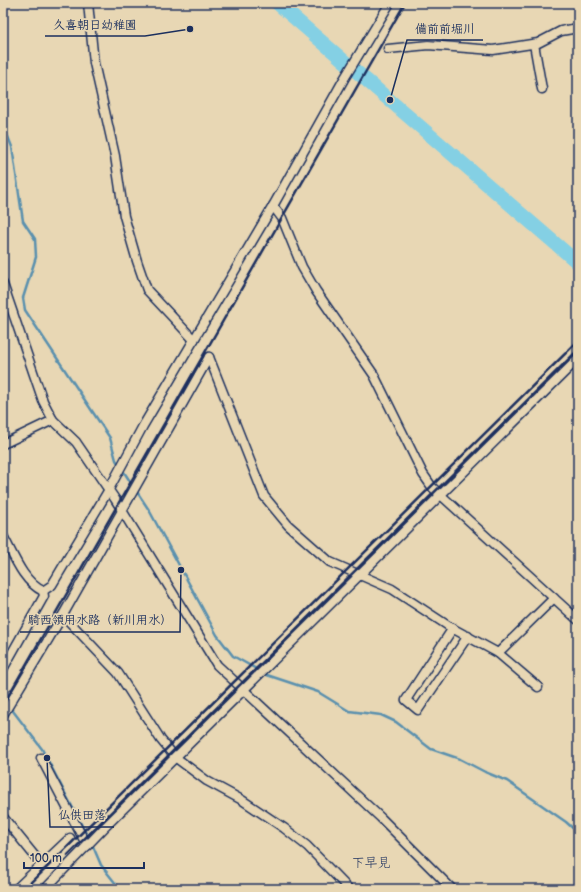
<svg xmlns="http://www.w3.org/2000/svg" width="581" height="892" viewBox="0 0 581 892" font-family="'Balsamiq Sans','Klee One',sans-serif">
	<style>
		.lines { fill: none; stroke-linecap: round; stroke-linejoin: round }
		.stream { stroke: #5a90ae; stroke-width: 2.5 }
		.river { stroke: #84d0e4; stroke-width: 14 }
		.minor-casing { stroke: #1b2f5e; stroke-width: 11 }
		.minor { stroke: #e8d7b4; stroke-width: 8 }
		.rail { stroke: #1b2f5e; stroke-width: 2.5 }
		.labels { text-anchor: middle; stroke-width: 3.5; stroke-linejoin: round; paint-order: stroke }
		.quarter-label { font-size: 13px; fill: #1b2f5e; stroke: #e8d7b4 }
		.leader { fill: none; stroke: #1b2f5e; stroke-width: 1.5 }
		.callout-dot { fill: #1b2f5e; stroke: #e8d7b4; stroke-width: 1.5 }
		.callout-label { font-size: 12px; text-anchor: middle; font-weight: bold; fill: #1b2f5e; stroke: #e8d7b4; stroke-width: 3.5; stroke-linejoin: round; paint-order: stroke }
	</style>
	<rect width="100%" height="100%" fill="#e8d7b4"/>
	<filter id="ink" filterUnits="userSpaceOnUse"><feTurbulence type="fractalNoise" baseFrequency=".025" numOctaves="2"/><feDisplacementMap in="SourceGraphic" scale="8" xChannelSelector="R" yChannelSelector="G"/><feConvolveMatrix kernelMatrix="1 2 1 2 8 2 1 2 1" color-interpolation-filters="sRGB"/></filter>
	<g filter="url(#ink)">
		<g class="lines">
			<g class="stream">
				<polyline points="3,124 12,147 23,221 35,239 36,257 23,298 25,310 110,438 116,460 149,510 217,635 233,656 267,675 318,692 349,711 381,715 396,722 431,749 460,759 485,772 507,781 566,822 578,833"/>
				<polyline points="3,696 8,703"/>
				<polyline points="10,707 42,749 89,839"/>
				<polyline points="92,844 101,865 120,889"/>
			</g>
			<polyline class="river" points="277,3 578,263"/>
			<defs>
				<g id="minor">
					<polyline points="88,3 94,63 115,156 124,216 137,261 147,290 194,340"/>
					<polyline points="534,44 542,89"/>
					<polyline points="388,49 428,45 493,50 538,43 561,31 578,28"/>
					<polyline points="273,206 282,218 302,267 316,291 374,375 423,474 432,487 578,620"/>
					<polyline points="3,284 43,401 53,420 76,442 115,499 217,665 381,818 452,889"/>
					<polyline points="209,357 63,615 118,673 161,740 175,757 207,781 242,800 284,828 307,846 349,889"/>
					<polyline points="209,357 264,496 288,525 330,562 392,589 450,627 498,653 554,598"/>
					<polyline points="3,444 53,420"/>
					<path d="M3 536C13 554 23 582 43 591L52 585 108 491 143 426 273 206 344 79 390 3"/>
					<polyline points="453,628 406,700 418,710 468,636"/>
					<polyline points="498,653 538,687"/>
					<polyline points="3,669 44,596 43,591"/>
					<polyline points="3,715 63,615"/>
					<polyline points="41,758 87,846"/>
					<polyline points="3,817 42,865"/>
					<polyline points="16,889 70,838"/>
					<polyline points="45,889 106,826 578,359"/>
				</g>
			</defs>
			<use href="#minor" class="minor-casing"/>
			<use href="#minor" class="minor"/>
			<g class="rail">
				<polyline points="3,705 405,3"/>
				<polyline points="68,855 578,350"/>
				<polyline points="25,889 578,341"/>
			</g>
		</g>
	</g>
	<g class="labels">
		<g class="quarter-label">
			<text x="371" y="867">下早見</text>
		</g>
	</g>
	<path class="leader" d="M190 29L145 36H45M390 100L407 40H483M181 570L180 632H20M47 758L50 827H114"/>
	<g class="callout-dot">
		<circle cx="190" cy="29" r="4"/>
		<circle cx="390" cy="100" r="4"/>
		<circle cx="181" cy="570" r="4"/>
		<circle cx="47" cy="758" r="4"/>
	</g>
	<g class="callout-label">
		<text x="95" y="29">久喜朝日幼稚園</text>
		<text x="445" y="33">備前前堀川</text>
		<text x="100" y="624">騎西領用水路（新川用水）</text>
		<text x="82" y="819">仏供田落</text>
	</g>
	<rect width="581" height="892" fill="none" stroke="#e8d7b4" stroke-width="16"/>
	<rect x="8" y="8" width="565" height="876" fill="none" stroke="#1b2f5e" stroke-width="1.5" filter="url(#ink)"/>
	<path d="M24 862v6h120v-6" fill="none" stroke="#1b2f5e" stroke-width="2"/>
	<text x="30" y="862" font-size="12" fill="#1b2f5e" stroke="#e8d7b4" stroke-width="3" paint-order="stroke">100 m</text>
</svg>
